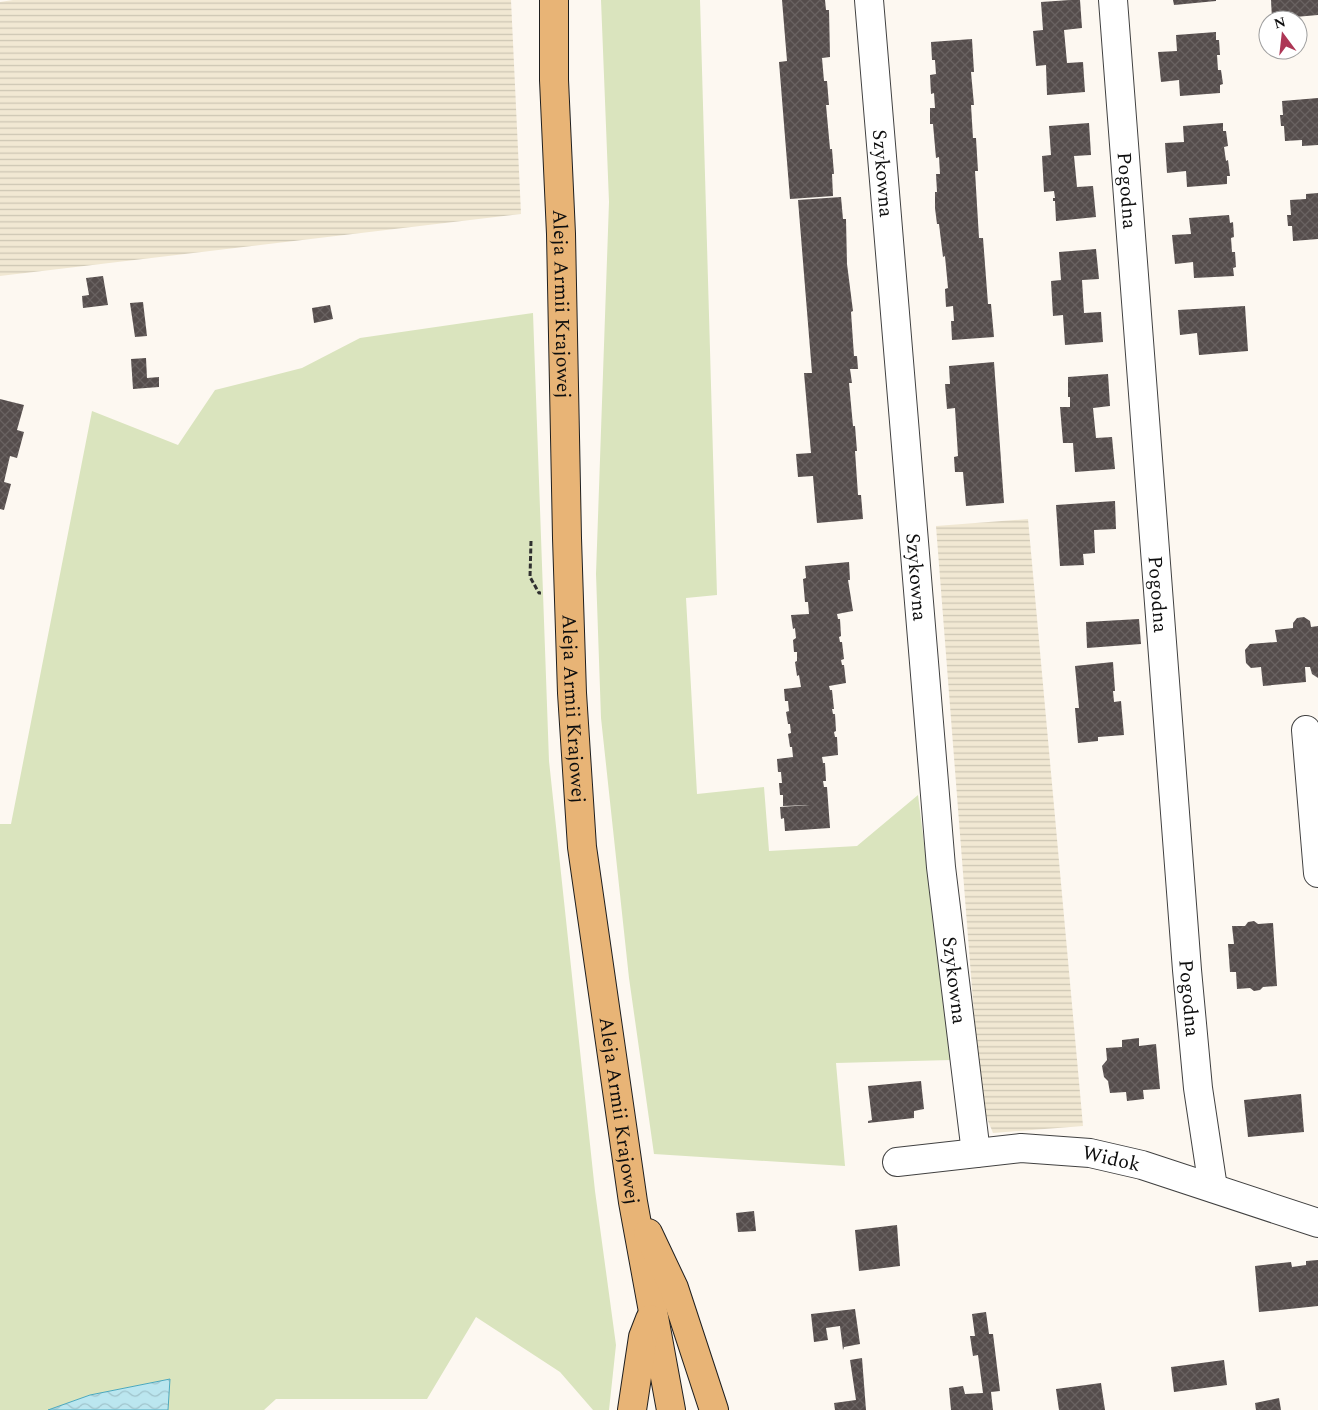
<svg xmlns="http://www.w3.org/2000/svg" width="1318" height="1410" viewBox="0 0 1318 1410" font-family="Spectral,serif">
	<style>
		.farmland { fill: url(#farmland-rules) }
		.grass { fill: #dae4be }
		.water { fill: url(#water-waves); stroke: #4ba8bd }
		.building { fill: url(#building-cross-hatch) }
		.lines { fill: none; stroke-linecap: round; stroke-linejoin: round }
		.minor-casing { stroke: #414141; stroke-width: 30 }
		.major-casing { stroke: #1f1f1f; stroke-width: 30 }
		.path { stroke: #303030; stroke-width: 3; stroke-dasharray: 5 2.5; stroke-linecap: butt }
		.minor { stroke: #fff; stroke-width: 28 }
		.major { stroke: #e8b476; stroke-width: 28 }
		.labels { text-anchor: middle; stroke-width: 5; stroke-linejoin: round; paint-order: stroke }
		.street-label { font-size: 20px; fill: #0e0e0e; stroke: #fff }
	</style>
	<defs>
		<pattern id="farmland-rules" width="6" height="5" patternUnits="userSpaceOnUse" patternTransform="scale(1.25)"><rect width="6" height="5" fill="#f1e8d3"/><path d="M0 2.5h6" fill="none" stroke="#cdc6b4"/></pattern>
		<pattern id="water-waves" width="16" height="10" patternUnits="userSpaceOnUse" patternTransform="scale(1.25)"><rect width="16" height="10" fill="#bbe6ef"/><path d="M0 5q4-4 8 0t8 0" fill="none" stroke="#a0c4cc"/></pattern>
		<pattern id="building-cross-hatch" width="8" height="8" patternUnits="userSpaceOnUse" patternTransform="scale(1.25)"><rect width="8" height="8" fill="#554d4c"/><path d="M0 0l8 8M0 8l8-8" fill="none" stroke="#696261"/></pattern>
	</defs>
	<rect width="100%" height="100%" fill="#fdf8f1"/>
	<g class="farmland">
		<polygon points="13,0 511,0 521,214 0,276 0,2"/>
		<polygon points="1028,519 1083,1126 993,1133 981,1104 936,526"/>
	</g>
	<g class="grass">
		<polygon points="601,0 700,0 717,595 686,598 697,794 764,787 769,851 857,846 918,795 951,1060 836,1063 845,1166 654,1154 629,978 601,718 596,574 609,202"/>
		<polygon points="533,313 549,761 595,1191 616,1345 609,1410 593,1410 560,1372 476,1317 427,1399 276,1399 264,1410 168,1410 170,1379 90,1395 48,1410 0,1410 0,824 11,824 92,411 178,445 215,390 302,368 360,338"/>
	</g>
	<polygon class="water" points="170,1379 168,1410 48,1410 90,1395"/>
	<g class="building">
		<polygon points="782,0 825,0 826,10 829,10 830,57 822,58 824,81 827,81 829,105 826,105 830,149 832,149 834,174 832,174 833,196 790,199 779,62 787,61"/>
		<polygon points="1070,0 1080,0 1082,28 1064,30 1067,63 1083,62 1085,92 1047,95 1046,65 1036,66 1033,31 1043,30 1041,2"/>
		<polygon points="1173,0 1216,0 1216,1 1174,5"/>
		<polygon points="1271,0 1318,0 1318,15 1272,19"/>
		<polygon points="1216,32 1216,40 1219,40 1220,55 1217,55 1218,70 1221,70 1223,84 1220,85 1220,93 1180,96 1179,80 1161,82 1158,52 1177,51 1176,35"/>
		<polygon points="972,39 974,72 971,72 974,105 971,105 973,138 976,138 978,171 975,171 977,205 979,238 983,238 988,304 991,304 994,337 952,340 951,321 954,321 953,306 946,307 945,289 948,288 945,256 943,257 939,224 937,224 935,208 935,192 937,192 936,174 940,174 939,157 936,158 933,124 930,124 930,108 935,108 934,93 931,94 930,75 936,74 935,60 932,60 931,42"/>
		<polygon points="1318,98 1318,145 1302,146 1302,140 1285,141 1284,126 1281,126 1280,115 1283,115 1282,101"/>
		<polygon points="1089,123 1091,155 1074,156 1077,187 1093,186 1096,217 1056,221 1055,201 1053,201 1053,198 1055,198 1054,191 1044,192 1042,156 1051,155 1049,126"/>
		<polygon points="1223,123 1223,131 1226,131 1228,146 1224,147 1226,161 1228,160 1230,176 1227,176 1227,184 1187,187 1186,171 1167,173 1165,143 1184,142 1183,126"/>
		<polygon points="1318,193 1318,239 1293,241 1292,226 1288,226 1287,215 1291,215 1290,200 1306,199 1306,194"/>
		<polygon points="841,197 843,219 846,219 847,264 853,311 851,312 854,356 857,356 858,369 850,369 852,383 849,383 853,426 855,426 857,451 855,451 858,495 861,495 863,519 817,523 813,476 798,477 796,454 811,453 804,373 812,373 798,200"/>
		<polygon points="1229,215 1230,223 1233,222 1234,237 1231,238 1232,252 1235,252 1236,267 1233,268 1234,276 1194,278 1193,262 1175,264 1172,235 1191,234 1189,218"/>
		<polygon points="1096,249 1099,279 1082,280 1084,313 1101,312 1103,342 1065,345 1063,315 1053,316 1051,281 1061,280 1059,252"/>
		<polygon points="103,276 108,305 83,308 82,296 89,295 86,278"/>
		<polygon points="143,302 147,336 135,337 130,303"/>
		<polygon points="330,305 333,319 314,323 312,308"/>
		<polygon points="1245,306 1248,351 1199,355 1197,333 1180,335 1178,310"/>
		<polygon points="146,358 147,378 159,377 159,387 133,389 131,359"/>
		<polygon points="994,362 1004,503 966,506 963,472 955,472 954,457 958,456 955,408 947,409 945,384 950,384 949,366"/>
		<polygon points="1108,374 1110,406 1093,408 1096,438 1112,437 1115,469 1075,472 1073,443 1063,443 1060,407 1070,407 1070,397 1068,397 1068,377"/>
		<polygon points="0,399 24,405 17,430 24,432 17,458 10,456 4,482 11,484 4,510 0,509"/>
		<polygon points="1115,501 1116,529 1094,530 1095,553 1083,554 1084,565 1060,566 1056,505"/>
		<polygon points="849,562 850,580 848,580 853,611 837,614 838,619 840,619 841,636 839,637 840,642 842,642 844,659 841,660 842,665 844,665 846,683 829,686 830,690 832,690 834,709 832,709 833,714 835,714 836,731 834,732 835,737 837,737 838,755 822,757 823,763 825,763 826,781 823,781 824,787 827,787 830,828 785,831 784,818 781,819 780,807 810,805 783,806 783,795 780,795 779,783 782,783 781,772 778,772 777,759 793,757 792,747 790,747 788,734 791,733 790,724 788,724 786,712 789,711 788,701 785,701 784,689 801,687 799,675 797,676 795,662 797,661 797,652 794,652 793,640 796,638 795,628 793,629 791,615 809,614 808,602 805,602 803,579 806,578 805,566"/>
		<polygon points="1304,617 1310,621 1311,627 1318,626 1318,678 1312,674 1310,667 1305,667 1306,682 1263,686 1261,667 1251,668 1246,663 1245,650 1250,644 1277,642 1275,630 1293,628 1293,623 1297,618"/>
		<polygon points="1139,619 1141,644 1087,648 1086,622"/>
		<polygon points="1113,662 1115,691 1113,691 1114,702 1121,701 1124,735 1098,737 1098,741 1078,743 1075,708 1079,708 1075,666"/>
		<polygon points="1254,921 1258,924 1273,923 1277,986 1263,987 1260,990 1254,991 1250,988 1237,989 1236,972 1230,972 1228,944 1234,944 1232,926 1245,926 1248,922"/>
		<polygon points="1139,1038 1139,1046 1156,1044 1160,1089 1143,1090 1144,1099 1127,1101 1126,1092 1110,1093 1108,1081 1104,1077 1102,1066 1107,1060 1106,1048 1122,1047 1122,1040"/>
		<polygon points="921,1081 924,1109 914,1111 914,1118 868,1123 868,1121 872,1120 868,1086"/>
		<polygon points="1301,1094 1304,1132 1248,1137 1244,1100"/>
		<polygon points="754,1211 756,1231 738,1232 736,1213"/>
		<polygon points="897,1225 900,1266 859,1271 855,1230"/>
		<polygon points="1318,1260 1318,1306 1259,1312 1255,1266 1291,1262 1292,1267 1306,1265 1306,1261"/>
		<polygon points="855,1309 860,1344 844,1347 843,1350 840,1326 826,1328 828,1340 814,1342 811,1314"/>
		<polygon points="986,1312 989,1334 993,1334 1000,1391 991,1392 993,1410 951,1410 949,1388 963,1386 965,1394 983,1393 978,1355 973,1356 970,1336 975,1336 972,1314"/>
		<polygon points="862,1358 866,1410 835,1410 834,1403 856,1400 850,1360"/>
		<polygon points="1224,1360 1227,1385 1174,1392 1171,1367"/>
		<polygon points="1101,1383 1105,1410 1059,1410 1056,1389"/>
		<polygon points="1279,1398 1281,1410 1256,1410 1255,1403"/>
	</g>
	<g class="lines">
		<defs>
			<g id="minor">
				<path id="s1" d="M869 0 941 867 976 1153"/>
				<path id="s2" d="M1113 0 1187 970 1198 1088 1213 1188"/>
				<polyline points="1306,730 1318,873"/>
				<path id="s3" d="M897 1162 1021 1148 1090 1153 1142 1165 1318 1223"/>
			</g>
			<g id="major">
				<path id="s4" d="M554 0V80L561 234 567 538 572 693 582 847 633 1202 671 1410"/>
				<polyline points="648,1233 674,1288 714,1410"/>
				<polyline points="632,1410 643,1337 650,1319"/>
			</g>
		</defs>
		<use href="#minor" class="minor-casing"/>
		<use href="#major" class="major-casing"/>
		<polyline class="path" points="531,541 530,577 539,593 541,593"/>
		<use href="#minor" class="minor"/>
		<use href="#major" class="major"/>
	</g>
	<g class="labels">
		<g class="street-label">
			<text dy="7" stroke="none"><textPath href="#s1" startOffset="174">Szykowna</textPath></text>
			<text dy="7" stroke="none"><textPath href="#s2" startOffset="191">Pogodna</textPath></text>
			<text dy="7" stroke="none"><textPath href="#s4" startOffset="304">Aleja Armii Krajowej</textPath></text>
			<text dy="7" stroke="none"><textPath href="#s1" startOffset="579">Szykowna</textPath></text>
			<text dy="7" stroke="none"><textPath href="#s2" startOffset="596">Pogodna</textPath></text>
			<text dy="7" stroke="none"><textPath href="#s4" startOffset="709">Aleja Armii Krajowej</textPath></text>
			<text dy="7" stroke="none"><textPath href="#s1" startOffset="984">Szykowna</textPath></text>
			<text dy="7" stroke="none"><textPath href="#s2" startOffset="1001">Pogodna</textPath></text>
			<text dy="7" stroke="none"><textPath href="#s4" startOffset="1114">Aleja Armii Krajowej</textPath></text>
			<text dy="7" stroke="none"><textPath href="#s3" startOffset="216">Widok</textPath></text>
		</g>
	</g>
	<g transform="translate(1283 35) rotate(345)"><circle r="24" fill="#ffffff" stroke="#9f9f9f"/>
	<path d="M0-4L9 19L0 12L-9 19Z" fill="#ad3655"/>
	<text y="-8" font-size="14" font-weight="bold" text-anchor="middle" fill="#0e0e0e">N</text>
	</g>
</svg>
